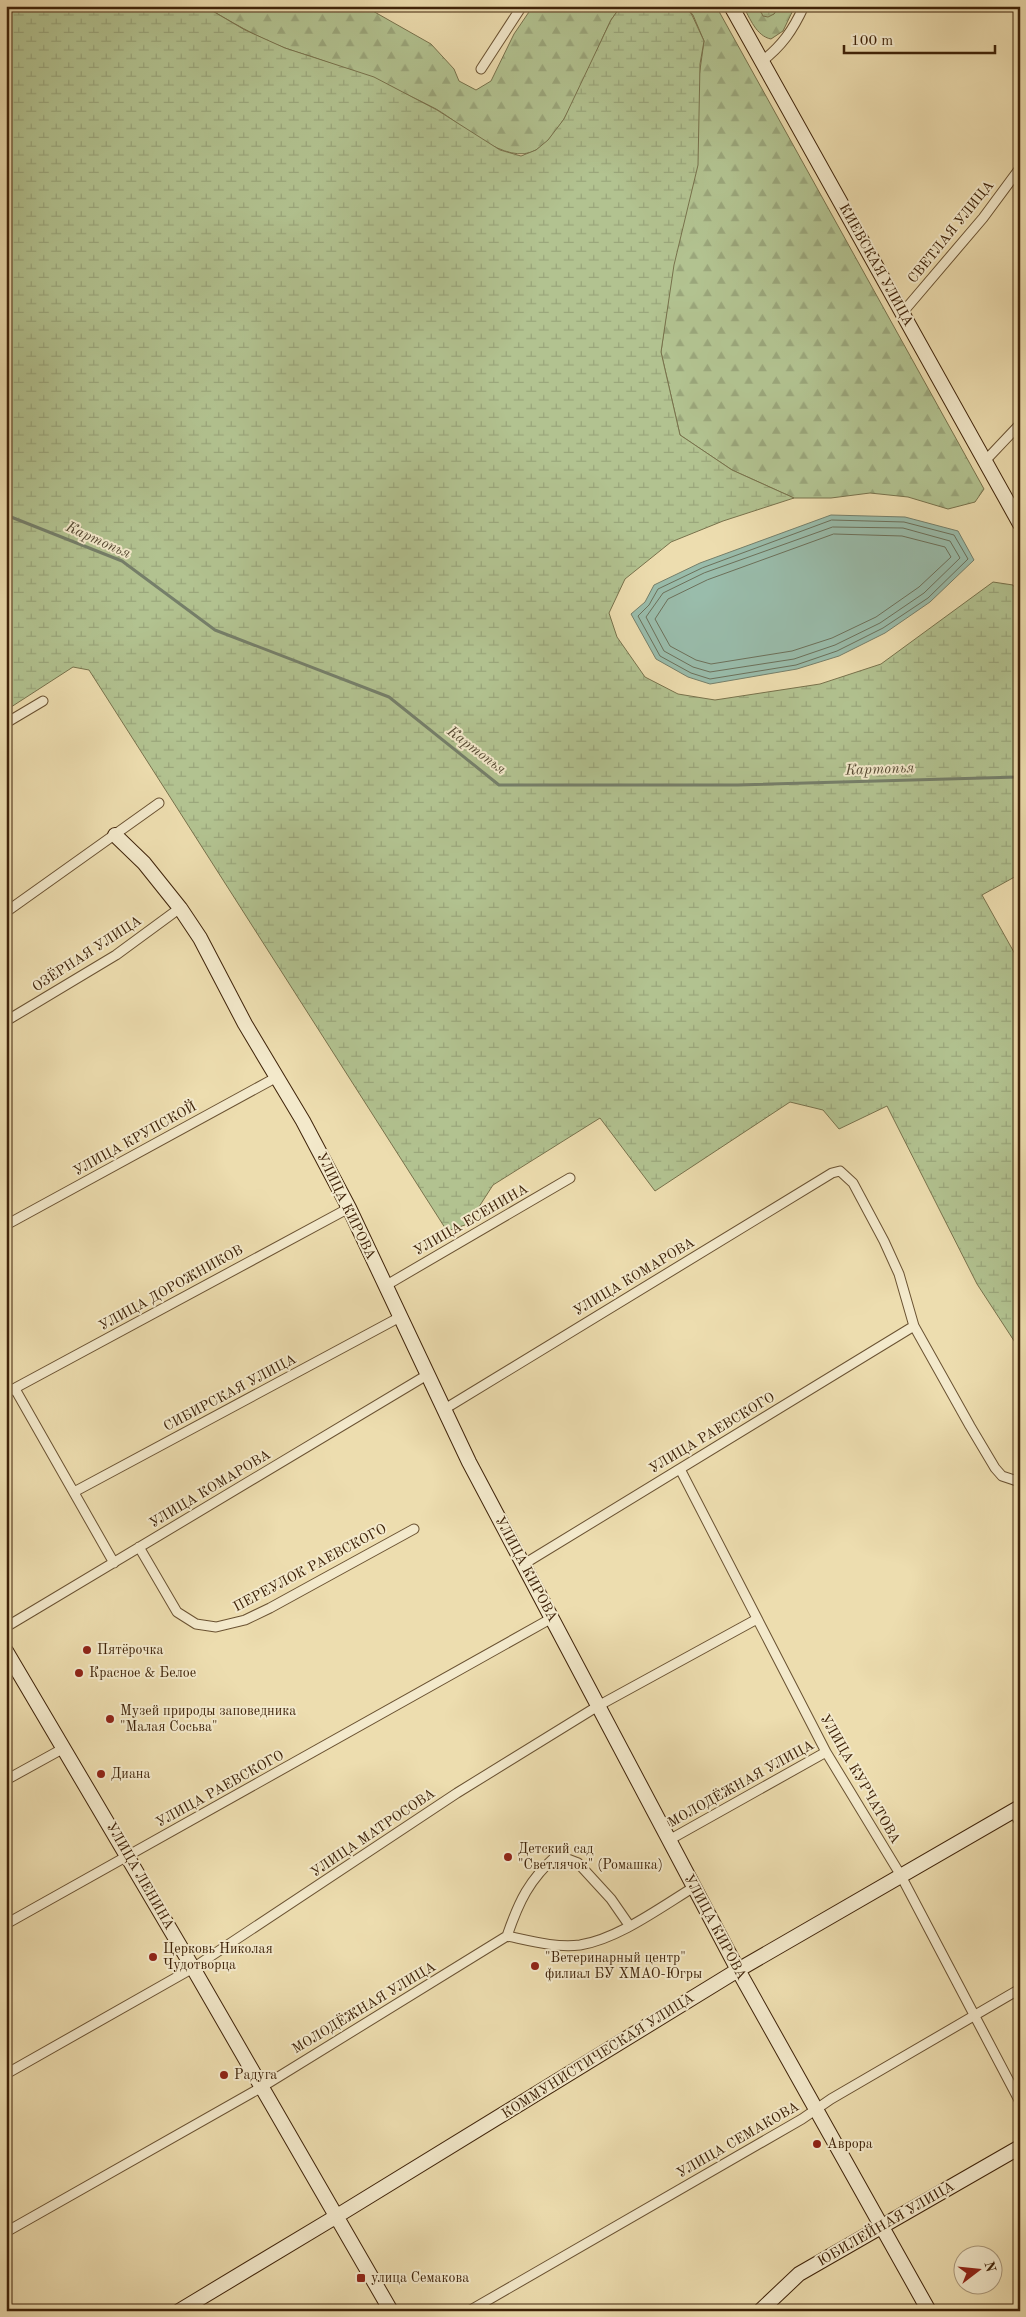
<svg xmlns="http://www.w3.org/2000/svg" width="1026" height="2317" font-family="'Old Standard TT',serif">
<defs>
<pattern id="forest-firs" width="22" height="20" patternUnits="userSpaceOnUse" patternTransform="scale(1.25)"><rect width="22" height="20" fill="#b2c290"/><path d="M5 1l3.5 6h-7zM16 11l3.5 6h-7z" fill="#9aa67b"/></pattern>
<pattern id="wetland-marsh" width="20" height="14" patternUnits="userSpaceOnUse" patternTransform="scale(1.25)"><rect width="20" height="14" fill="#b2c290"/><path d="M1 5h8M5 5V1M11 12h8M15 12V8" fill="none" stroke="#9aa67b"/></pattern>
</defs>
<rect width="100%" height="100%" fill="#edddaf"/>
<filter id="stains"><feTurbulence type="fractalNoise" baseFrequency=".004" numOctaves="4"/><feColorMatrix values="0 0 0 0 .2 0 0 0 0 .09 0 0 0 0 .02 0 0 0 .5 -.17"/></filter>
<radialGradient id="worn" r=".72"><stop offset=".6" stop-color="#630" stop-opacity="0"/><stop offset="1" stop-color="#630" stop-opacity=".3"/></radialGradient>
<path fill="url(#forest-firs)" stroke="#78724c" d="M204,6H364L431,44L454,69L459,81L476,90L491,81L514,34L533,6H621L611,20C594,53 568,132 536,150C506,167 461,123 436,109C400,90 362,75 324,61C311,56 298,53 285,48C256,37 230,21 204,6Z
M685,6H716L984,489L975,502L948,509L908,497L870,493L831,498H794L732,470L680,435L661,352L704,41L693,15Z
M743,6H758L760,12L774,14L779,6H795L783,31L771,39C756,36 750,18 743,6Z"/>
<path fill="url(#wetland-marsh)" stroke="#78724c" d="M6,6H204L245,30L285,48L374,77L437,110L500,150L521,156L536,150L548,140L564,119L611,20L621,6H685L692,15L704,41L700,64L698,165L674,265L661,352L680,435L732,470L794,498L723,521L671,542L625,579L609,613L617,637L645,677L678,694L715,700L820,684L881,664L993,582L1013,585L1020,597V874L982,895L1020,963V1350L977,1284L887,1106L839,1129L823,1110L790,1102L655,1191L600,1118L493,1185L468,1224L447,1231L89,670L73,667L8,709Z
M758,6H779L774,14L768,17L763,16Z"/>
<path fill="#99bcab" stroke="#757f6a" d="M831,515L905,517L958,531L974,560L930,602L885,633L839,656L797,669L710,684L688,677L656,659L631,614L645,602L654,585L700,563Z"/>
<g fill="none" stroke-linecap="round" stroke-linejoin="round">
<path stroke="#6c705a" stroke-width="1" d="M832,520L904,522L954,535L968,559L928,598L883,628L837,651L796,665L710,679L691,673L660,656L638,616L649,605L658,589L702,568Z
M833,527L903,528L950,541L960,558L924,593L880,623L835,645L794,659L710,672L693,667L664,651L646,617L663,593L704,573Z
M834,534L902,536L945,547L951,557L919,587L876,617L832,638L792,651L711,664L696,660L670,646L655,619L668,599L707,580Z"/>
<path stroke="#757f6a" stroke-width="3" d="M6,515L122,561L215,630L389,697L499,785H738L1020,777"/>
<g stroke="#6a5232" stroke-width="11">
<path id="street" d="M761,62C782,46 793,30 804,6
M481,69L522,6
M903,312L983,218L1020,168
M985,461L1020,424
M6,723L43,701
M6,912L159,803
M6,1021L116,955L180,908
M6,1225L277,1077
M385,1286L570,1178
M15,1389L114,1563
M6,1393L349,1208
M443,1410L832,1173L840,1171L853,1183L884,1241L899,1274L914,1326L970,1426L995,1468L1002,1476L1020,1482
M680,1469L826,1752L900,1874L1020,2102
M74,1492L400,1317
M139,1547L177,1612L196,1624L216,1627L245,1620L270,1608L414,1529
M524,1564L914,1326
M6,1627L427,1375
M6,1780L64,1748
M1013,1811L1020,1823
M669,1840L826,1752
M6,1924L552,1618
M507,1936C519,1901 529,1880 557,1855L578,1863L611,1899L629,1925
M6,2074L193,1968L457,1793L598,1706L757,1619
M6,2232L262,2087L507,1936C531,1941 556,1948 580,1945C618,1939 661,1907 694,1887
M469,2311L802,2119L831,2099L1020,1989"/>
</g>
<g stroke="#3f2309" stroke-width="16">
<path id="secondary" d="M731,6L1020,524
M115,835L144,863L180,908L200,938L245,1024L303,1121L349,1208L469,1462L738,1970L929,2311
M6,1651L193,1968L391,2311
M179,2311L337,2216L738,1970L1020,1807
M760,2311L799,2274L1020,2147"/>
</g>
<use href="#street" stroke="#f3e9cb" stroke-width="9"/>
<use href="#secondary" stroke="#f3e9cb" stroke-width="14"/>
</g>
<g fill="#8f2418" stroke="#f3e9cb" stroke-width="2">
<circle cx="87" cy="1650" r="5"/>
<circle cx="79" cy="1673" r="5"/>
<circle cx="110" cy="1719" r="5"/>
<circle cx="101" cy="1774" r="5"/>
<circle cx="508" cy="1857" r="5"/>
<circle cx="153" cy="1957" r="5"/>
<circle cx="535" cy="1966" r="5"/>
<circle cx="224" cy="2075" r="5"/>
<circle cx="817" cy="2144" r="5"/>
<rect x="356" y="2273" width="10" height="10" rx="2.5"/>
</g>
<g text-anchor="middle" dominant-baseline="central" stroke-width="4" stroke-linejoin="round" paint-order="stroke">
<g font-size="14" fill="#3f2309" stroke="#f3e9cb">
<text transform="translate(951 232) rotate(-51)">СВЕТЛАЯ УЛИЦА</text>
<text transform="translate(876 265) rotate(61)">КИЕВСКАЯ УЛИЦА</text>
<text transform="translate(87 954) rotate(-33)">ОЗЁРНАЯ УЛИЦА</text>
<text transform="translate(135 1139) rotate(-29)">УЛИЦА КРУПСКОЙ</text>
<text transform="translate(346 1206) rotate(64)">УЛИЦА КИРОВА</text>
<text transform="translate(471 1220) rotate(-30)">УЛИЦА ЕСЕНИНА</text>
<text transform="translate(634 1277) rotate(-31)">УЛИЦА КОМАРОВА</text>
<text transform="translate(171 1288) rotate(-29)">УЛИЦА ДОРОЖНИКОВ</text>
<text transform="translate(230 1393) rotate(-28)">СИБИРСКАЯ УЛИЦА</text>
<text transform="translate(712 1433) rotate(-31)">УЛИЦА РАЕВСКОГО</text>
<text transform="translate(210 1489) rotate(-31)">УЛИЦА КОМАРОВА</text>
<text transform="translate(310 1568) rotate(-28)">ПЕРЕУЛОК РАЕВСКОГО</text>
<text transform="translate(526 1569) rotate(62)">УЛИЦА КИРОВА</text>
<text transform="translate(860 1779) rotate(60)">УЛИЦА КУРЧАТОВА</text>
<text transform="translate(741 1784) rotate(-29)">МОЛОДЁЖНАЯ УЛИЦА</text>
<text transform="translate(220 1789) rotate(-29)">УЛИЦА РАЕВСКОГО</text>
<text transform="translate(373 1833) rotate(-34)">УЛИЦА МАТРОСОВА</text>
<text transform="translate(140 1876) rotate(60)">УЛИЦА ЛЕНИНА</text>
<text transform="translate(715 1927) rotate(62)">УЛИЦА КИРОВА</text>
<text transform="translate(364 2008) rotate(-31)">МОЛОДЁЖНАЯ УЛИЦА</text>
<text transform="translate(598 2056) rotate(-32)">КОММУНИСТИЧЕСКАЯ УЛИЦА</text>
<text transform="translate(738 2140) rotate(-30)">УЛИЦА СЕМАКОВА</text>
<text transform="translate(886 2224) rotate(-30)">ЮБИЛЕЙНАЯ УЛИЦА</text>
</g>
<g font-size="14" fill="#3f2309" stroke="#f3e9cb" text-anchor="start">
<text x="97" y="1650">Пятёрочка</text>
<text x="89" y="1673">Красное &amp; Белое</text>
<text x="120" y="1711">Музей природы заповедника<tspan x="120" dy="16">"Малая Сосьва"</tspan></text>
<text x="111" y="1774">Диана</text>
<text x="518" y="1849">Детский сад<tspan x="518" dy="16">"Светлячок" (Ромашка)</tspan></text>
<text x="163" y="1949">Церковь Николая<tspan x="163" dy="16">Чудотворца</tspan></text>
<text x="545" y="1958">"Ветеринарный центр"<tspan x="545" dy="16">филиал БУ ХМАО-Югры</tspan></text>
<text x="234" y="2075">Радуга</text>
<text x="827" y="2144">Аврора</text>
<text x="371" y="2278">улица Семакова</text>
</g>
<g font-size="15" font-style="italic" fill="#564932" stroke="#f3e9cb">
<text transform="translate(98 541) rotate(24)">Картопья</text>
<text transform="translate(476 751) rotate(37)">Картопья</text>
<text transform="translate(880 770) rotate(-2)">Картопья</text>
</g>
</g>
<rect width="1026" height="2317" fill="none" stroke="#edddaf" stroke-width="25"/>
<rect x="8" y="8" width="1011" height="2302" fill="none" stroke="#3f2309" stroke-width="2.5"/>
<rect x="12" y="12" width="1001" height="2292" fill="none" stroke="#3f2309"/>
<g transform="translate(978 2270) rotate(74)"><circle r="24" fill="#f3e9cb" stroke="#ab9a7d"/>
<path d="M0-4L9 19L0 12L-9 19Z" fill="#8f2418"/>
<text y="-8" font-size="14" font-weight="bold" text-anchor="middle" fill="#3f2309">N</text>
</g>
<path d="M844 45v8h151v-8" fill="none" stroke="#3f2309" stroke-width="2.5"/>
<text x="851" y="45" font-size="15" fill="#3f2309" stroke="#f3e9cb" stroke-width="4" paint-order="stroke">100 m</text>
<rect width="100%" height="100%" filter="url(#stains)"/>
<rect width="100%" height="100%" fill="url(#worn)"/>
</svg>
